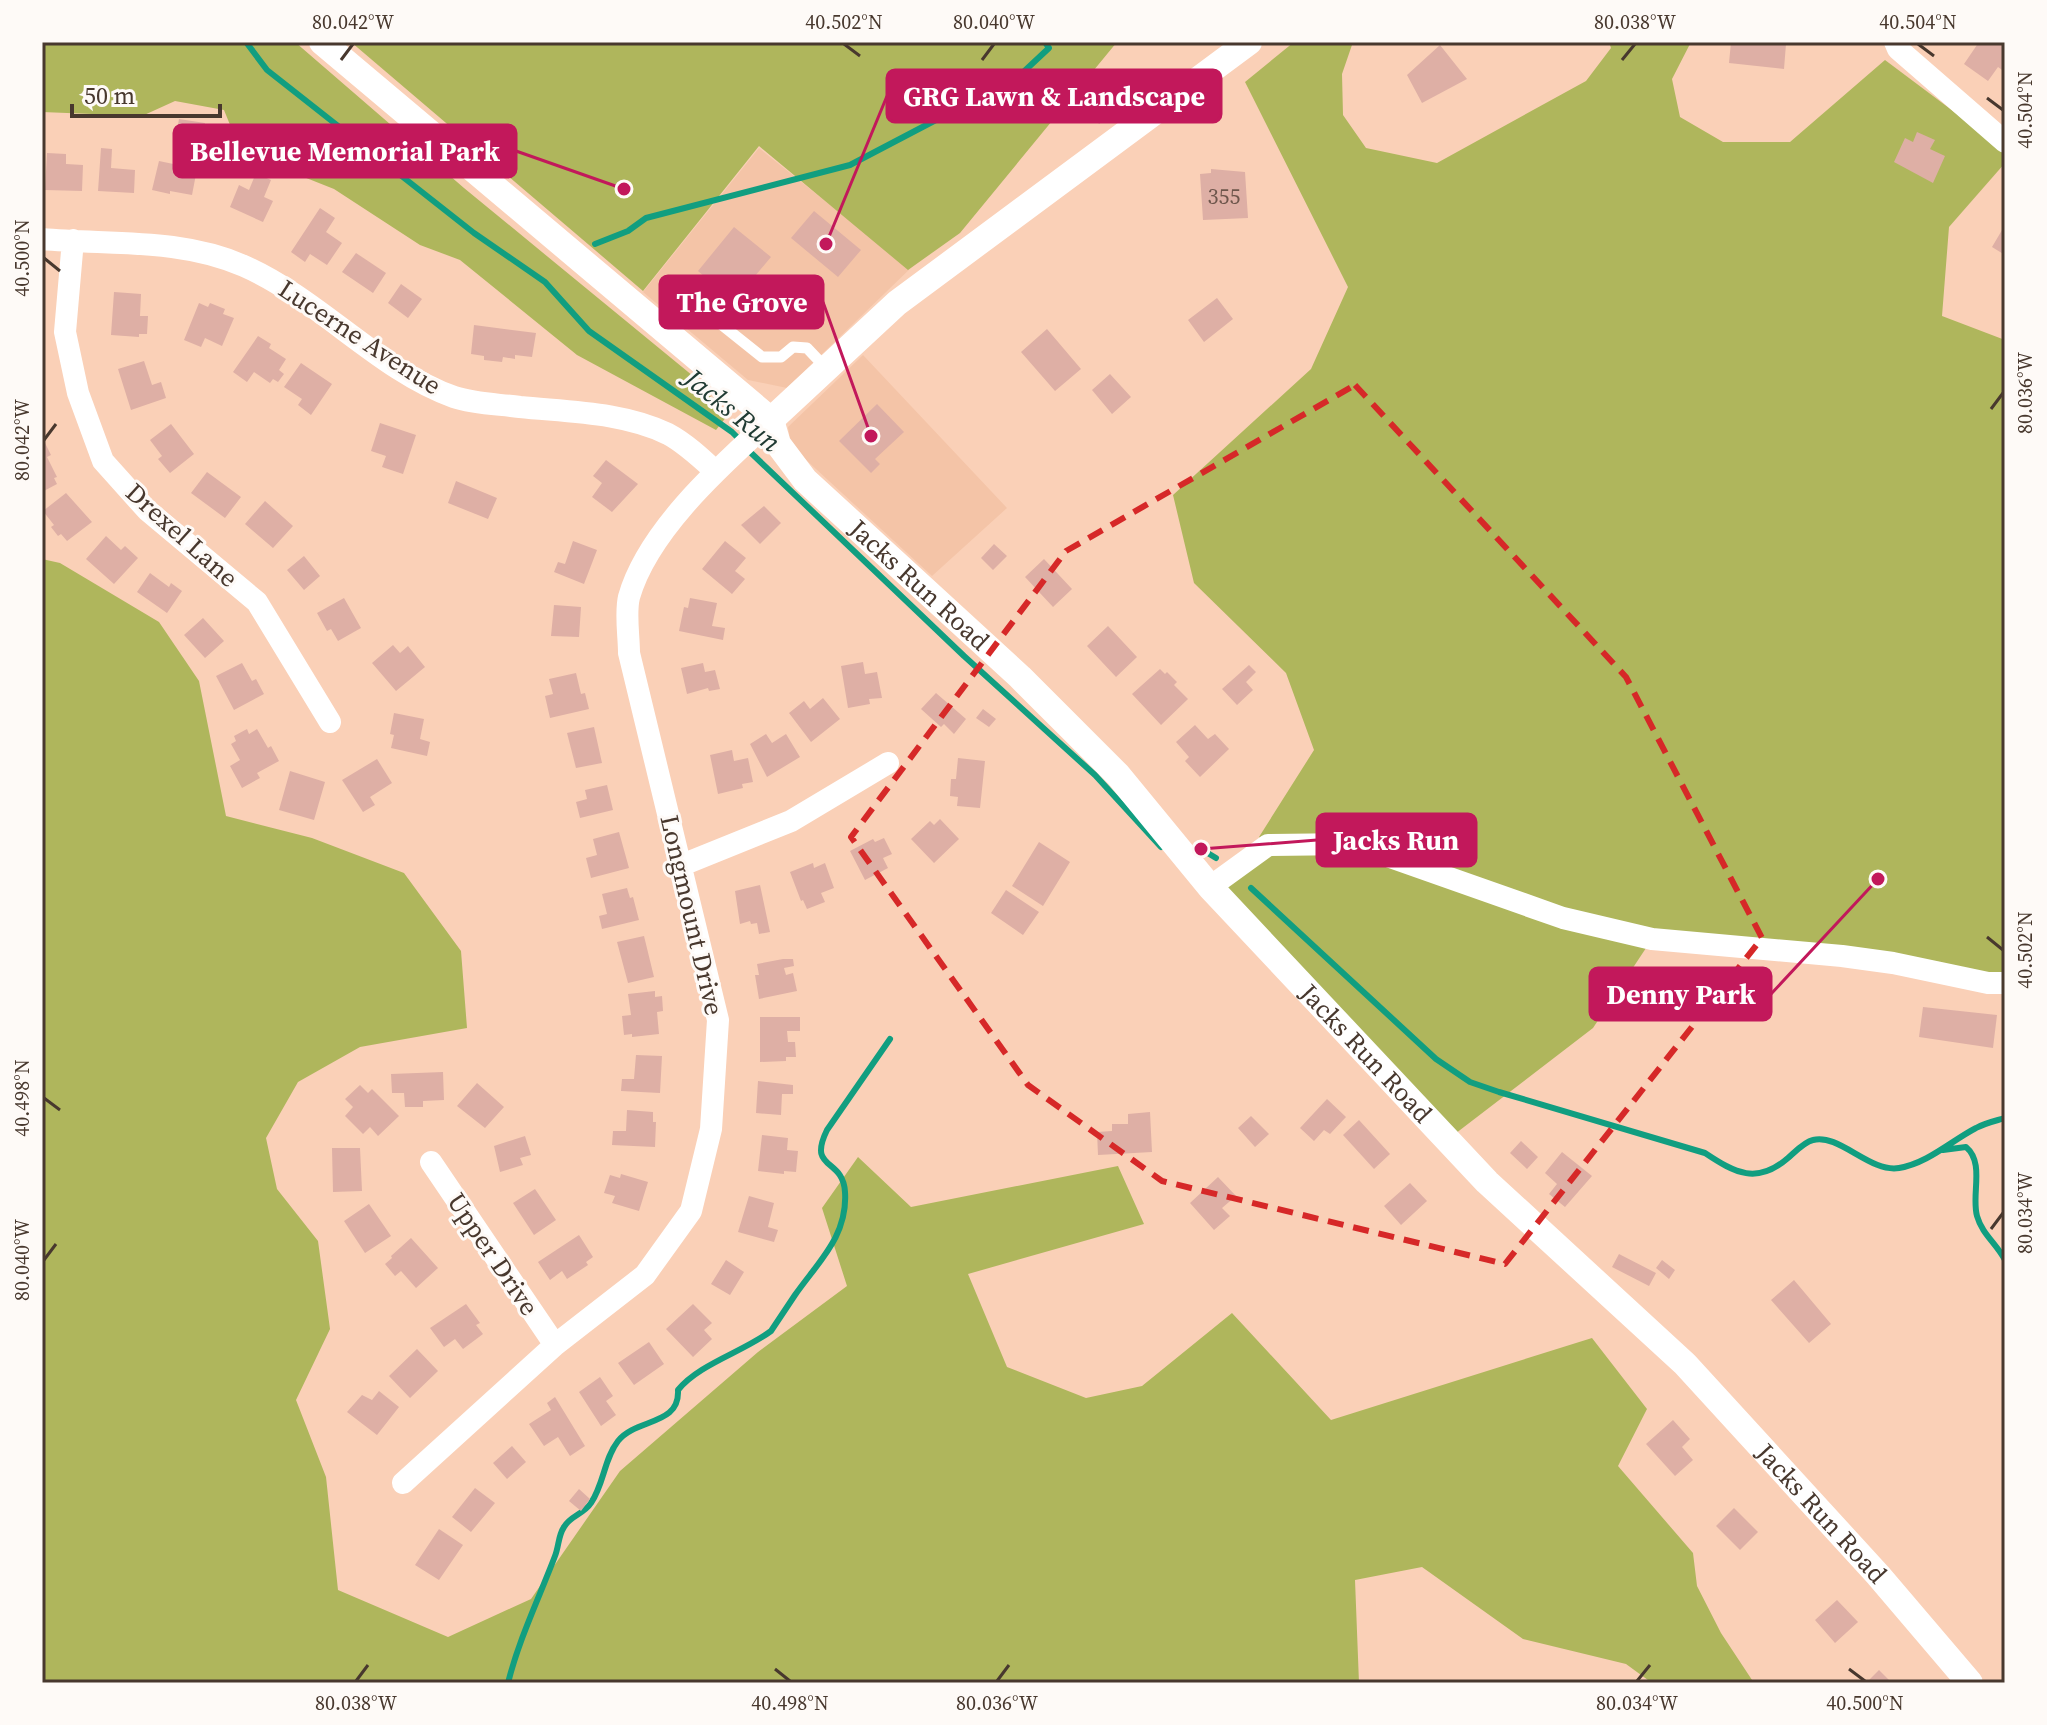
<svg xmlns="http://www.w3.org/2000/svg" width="2047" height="1725" font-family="'Source Serif 4',serif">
<rect width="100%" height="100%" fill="#fad0b7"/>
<path fill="#f4c4a7" d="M759,148L909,268L916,263L787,388L748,380L643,292Z
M863,355L1007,508L932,576L791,446L788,427Z"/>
<path fill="#afb65c" d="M42,42H295L464,188L693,376L727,416L716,430L577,355L460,260L420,245L334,189L241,152L224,110L175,101L142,116L42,112Z
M351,42H1117L960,233L908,270L759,146L643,291Z
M1294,42H1353L1342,74L1343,115L1366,148L1437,163L1586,81L1611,48L1609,42H1691L1672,79L1680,117L1723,142H1790L1885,60L2005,150V163L1949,227L1942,316L2005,340V974L1652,939L1593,1028L1447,1140L1210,887L1268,845L1259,837L1314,750L1286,673L1194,583L1173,495L1311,369L1348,287L1245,82Z
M42,559L60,563L159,622L199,681L226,816L312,838L404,873L461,951L467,1028L360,1047L298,1082L266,1138L277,1189L318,1241L330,1329L296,1400L326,1477L338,1590L448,1637L531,1599L620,1471L758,1352L847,1286L822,1208L858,1157L911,1207L1118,1166L1144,1224L968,1274L1007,1367L1086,1398L1142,1386L1232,1313L1331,1420L1592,1338L1647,1409L1618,1466L1693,1553L1697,1586L1721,1633L1754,1683H1652L1626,1664L1523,1639L1422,1567L1355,1580L1359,1683H42Z"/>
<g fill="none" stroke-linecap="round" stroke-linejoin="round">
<path stroke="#119e80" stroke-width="6" d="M246,42L267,70L474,233L545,282L589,331L732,432L741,441
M595,244L628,231L646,218L850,165L1018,77L1049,48L1045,42
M748,450L964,656L1095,775L1161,847
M1201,849L1216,858
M1251,888L1436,1059L1470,1082L1499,1092L1705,1153C1735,1173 1757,1185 1788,1158C1795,1152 1804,1142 1813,1140C1839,1133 1870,1173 1899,1168C1928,1163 1951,1141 1976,1128C1985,1123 1995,1121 2005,1118
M1943,1150L1966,1147C1985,1163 1971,1195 1977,1216C1982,1234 1997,1244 2005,1260
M508,1683C519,1639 539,1598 555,1556C559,1546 558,1536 564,1527C570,1516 584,1514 591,1503C604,1484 604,1459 618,1441C636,1418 680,1426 678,1390C699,1364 743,1352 771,1331C779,1319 787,1307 795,1295C818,1262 848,1236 845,1192C843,1157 807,1171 827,1130L890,1039"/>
</g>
<path fill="#deafa5" d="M1731,42L1786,44L1784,69L1729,63Z
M1979,42H2005V72L1998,67L1988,81L1964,64Z
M1440,45L1467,79L1422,103L1407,75Z
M1099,84L1109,96L1121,86L1131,99L1099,124L1081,99Z
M179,119L205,123L202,146L175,142Z
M1917,132L1935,140L1930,149L1945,156L1933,183L1894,162L1905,138L1913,142Z
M101,148L112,149L111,168L135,170L134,193L98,191Z
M47,153L66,154V164L83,165L82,191L45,190Z
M159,161L197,169L192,195L170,191V194L152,190Z
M1211,169L1245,172L1248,218L1203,220L1200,174L1211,173Z
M256,173L271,180L264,197L273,201L263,222L230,207L239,185L249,190Z
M320,208L335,218L326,232L342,243L327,265L310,254L305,262L291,252Z
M814,211L861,250L838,277L791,238Z
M2005,225V255L1992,247Z
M734,227L771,257L750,282L765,294L749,314L698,271Z
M356,253L386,273L373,293L342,272Z
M401,284L422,299L408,318L388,303Z
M114,292L141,294L140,316H148L147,334H139V337L111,335Z
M1217,298L1233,319L1204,342L1188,320Z
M199,303L208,307L210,303L225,309L223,314L234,318L222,346L205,338L201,347L184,340Z
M474,325L536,333L532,357L515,355V359L503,357L502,362L484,360V356L471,354Z
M1047,329L1081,369L1055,391L1021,352Z
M258,336L271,344L269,348L286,359L279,370L284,374L278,382L273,379L270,383L254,372L247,382L233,372Z
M144,361L152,385L161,382L166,398L131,410L118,369Z
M301,363L332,384L311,415L298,405L302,399L284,387Z
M1110,374L1131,397L1112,414L1092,390Z
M877,404L904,432L875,459L880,464L871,473L839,441Z
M380,423L416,435L403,474L382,467L386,456L371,451Z
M171,424L194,454L170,473L158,459L162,456L150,440Z
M42,437L51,455L47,457L57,477L54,478L57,484L42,492Z
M606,460L638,484L612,512L592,497L602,483L593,476Z
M207,472L241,497L225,518L191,493Z
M456,481L497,498L488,519L448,503Z
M66,493L92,522L67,541L61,534L58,536L51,527L54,525L43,511Z
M265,501L293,526L273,548L245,524Z
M764,506L781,523L760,544L741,525Z
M106,536L121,550L125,546L138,558L114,584L86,559Z
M573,541L597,550L584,584L554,572L558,562L565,564Z
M725,541L746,558L735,571L745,579L732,594L702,569Z
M994,544L1007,556L993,570L981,558Z
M304,556L320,576L304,590L287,570Z
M1044,559L1072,589L1053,607L1025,577Z
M150,573L169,587L171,583L182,591L167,613L137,592Z
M344,598L361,628L338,641L331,629L327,631L317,613Z
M690,598L717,603L712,626L725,628L723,640L679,631L684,607L688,608Z
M554,605L581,607L579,637L551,636Z
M203,618L224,641L205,658L184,635Z
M1108,626L1137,657L1116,677L1087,646Z
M393,645L400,653L408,646L425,667L396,691L372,663Z
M863,662L865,674L877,672L882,698L869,699L870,704L848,708L841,666Z
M242,663L252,681L256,679L264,694L234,710L216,676Z
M703,663L705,672L715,670L720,689L709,691L708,688L687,694L681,668Z
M1249,665L1256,672L1246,682L1253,690L1237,705L1222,689Z
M1160,669L1165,674L1167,672L1177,682L1174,685L1188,699L1161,725L1132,694Z
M576,673L581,694L585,693L589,709L550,718L545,696L553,694L549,679Z
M936,693L966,719L954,734L944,724L941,727L921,709Z
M823,698L840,719L811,742L789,713L804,701L810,709Z
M983,709L996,719L989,727L976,718Z
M394,713L424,719L420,739L430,742L427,756L391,748L394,735L390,734Z
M1195,725L1208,739L1215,734L1229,749L1200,777L1185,761L1189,757L1176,742Z
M594,727L602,763L576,768L567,733Z
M247,729L249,734L257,729L268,748L271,746L279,761L257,773L260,778L242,788L230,766L240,760L231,744L236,741L234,736Z
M766,734L772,743L786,734L800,757L767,777L750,744Z
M732,750L734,761L748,758L753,782L742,784L743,788L718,794L710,755Z
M958,758L985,761L980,808L957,806L958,797L950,796L951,779H956Z
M377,759L392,783L370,797L375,805L363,812L342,780Z
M290,771L325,782L314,820L279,810Z
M607,785L613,810L580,818L576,802L587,799L585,790Z
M940,819L959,839L934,863L911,839L930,821L934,825Z
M619,832L629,868L591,878L586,858L597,855L593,839Z
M884,838L892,854L883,858L888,868L865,880L850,851L873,839L875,842Z
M1039,842L1070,862L1043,906L1012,886Z
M813,863L814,868L825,863L834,888L821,893L825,902L807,909L803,900L801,901L790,872Z
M760,885L770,932L759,934L757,923L751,924L750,921L740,924L735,891Z
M627,888L630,898L633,897L639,920L602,929L599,916L607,914L602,894Z
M1006,890L1039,912L1023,935L991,913Z
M644,936L654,977L628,983L617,942Z
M783,959H793L794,966L784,968L786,975L793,973L797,991L759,999L755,975H759L757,964Z
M655,991V997L662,996L663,1011L657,1012L659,1034L632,1037V1034L624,1035L622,1016L631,1015L628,994Z
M1923,1007L1997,1015L1993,1048L1919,1037Z
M760,1017H800V1031H787L788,1042H795L796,1057H786V1061L760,1062Z
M636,1055L662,1056L660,1093L621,1091L622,1079H634Z
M443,1072L444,1100L423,1101V1107H405L404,1093H392L391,1074Z
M758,1081L793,1085V1094H782L781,1115L756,1113Z
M477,1083L504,1107L485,1128L457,1106Z
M360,1085L368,1093L372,1089L399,1116L378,1136L370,1127L363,1134L345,1116L353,1107L345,1099Z
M1327,1099L1346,1117L1330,1134L1324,1130L1314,1141L1300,1128Z
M627,1110L653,1112V1122H656L655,1147L612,1145L613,1131H626Z
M1150,1112L1152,1152L1098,1155L1097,1132L1112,1131V1124H1128V1114Z
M1251,1116L1269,1134L1255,1147L1238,1128Z
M1359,1120L1390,1154L1374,1169L1343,1135Z
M762,1135L788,1138L787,1150L798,1151L796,1172L784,1171V1174L758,1171Z
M525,1136L531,1155L520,1158L523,1165L500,1172L494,1146Z
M1521,1141L1538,1157L1527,1169L1510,1153Z
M332,1148H360L362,1191L333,1192Z
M1562,1152L1592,1176L1565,1207L1549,1194L1557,1184L1545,1173Z
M621,1174L648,1182L639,1211L612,1203L615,1196L604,1193L610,1175L620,1178Z
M1218,1177L1236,1196L1222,1208L1230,1216L1214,1230L1190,1203Z
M1410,1183L1427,1201L1401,1225L1384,1206Z
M535,1189L556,1220L534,1235L513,1203Z
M749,1196L774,1203L768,1227L778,1230L774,1242L738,1232Z
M369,1204L391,1236L365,1253L344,1221Z
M579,1235L593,1257L586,1262L588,1265L567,1279L562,1271L550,1280L538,1262Z
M411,1238L438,1268L416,1288L401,1271L395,1276L385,1264L392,1258L391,1256Z
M1619,1254L1656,1273L1649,1286L1612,1267Z
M726,1260L744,1272L730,1295L711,1284Z
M1662,1260L1675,1270L1669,1279L1656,1268Z
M1794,1280L1831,1324L1809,1343L1771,1300Z
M466,1304L480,1323L476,1325L483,1334L463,1349L455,1339L444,1347L430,1328Z
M693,1304L712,1323L704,1330L712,1339L693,1357L666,1329Z
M649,1342L664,1364L634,1385L618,1363Z
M417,1349L438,1371L410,1398L389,1376Z
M600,1377L613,1396L606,1401L616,1415L601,1426L579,1392Z
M379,1391L399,1407L377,1435L347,1412L362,1395L372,1400Z
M555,1397L585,1446L570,1456L558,1437L544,1446L529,1424L551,1410L547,1403Z
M1673,1420L1690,1439L1682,1447L1693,1460L1675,1476L1646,1444Z
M512,1446L526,1462L507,1479L493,1463Z
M475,1488L495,1503L471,1532L452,1517Z
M579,1489L590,1499L581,1511L569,1501Z
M1734,1508L1758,1532L1740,1550L1716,1526Z
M439,1529L463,1545L439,1580L415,1565Z
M1837,1600L1858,1622L1835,1643L1815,1620Z
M1879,1670L1892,1683H1866Z"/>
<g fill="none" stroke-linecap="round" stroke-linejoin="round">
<path stroke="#fff" stroke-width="11" d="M662,327L687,297L762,357H781L793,347L807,348L826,368"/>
<path stroke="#fff" stroke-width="22" d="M1895,42L1898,49L2005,142
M42,239C110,245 181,238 244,266C319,299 380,371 454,397C475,404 498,404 520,407C568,412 623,412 668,434C685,443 701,458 715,471
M73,240L65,332L78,393L103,461L147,510L257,602L330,722
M682,865L791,821L888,763
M1210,887L1268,845L1353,844L1563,918L1652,939L1842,956L1893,963L1988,983H2005
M431,1162L555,1345
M403,1483L555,1345L645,1275L691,1211L711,1129L718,1020L629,653C629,636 625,613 629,597C648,530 722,465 771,420"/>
<g stroke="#fff" stroke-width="26">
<path id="s1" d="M322,42L771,420L778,444L805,480L1020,677L1118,775L1210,887L1487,1182L1685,1364L1878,1575L1970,1683"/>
<path d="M771,420L897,303L1249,42"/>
</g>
</g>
<path fill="none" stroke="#d62828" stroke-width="6" stroke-dasharray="16 10" stroke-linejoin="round" d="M1355,385L1626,677L1762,938L1505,1264L1162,1181L1028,1085L851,837L1066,551Z"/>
<path fill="none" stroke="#48382e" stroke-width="3" d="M844,44L860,56M1918,44L1934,56M341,60L353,44M982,60L994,44M1622,60L1635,44M1987,98L2003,110M44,258L60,271M1991,409L2003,393M44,440L56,424M1987,937L2003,950M44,1098L60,1110M1991,1229L2003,1213M44,1260L56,1244M775,1669L790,1681M1849,1669L1865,1681M356,1681L368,1665M997,1681L1009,1665M1637,1681L1650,1665"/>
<g text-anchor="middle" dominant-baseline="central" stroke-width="6" stroke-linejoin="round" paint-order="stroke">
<g font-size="22" fill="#6e564c">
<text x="1224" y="196">355</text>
</g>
<g font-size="26" fill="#48382e" stroke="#fefaf7">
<text transform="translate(360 337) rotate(33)">Lucerne Avenue</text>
<text transform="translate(182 535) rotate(42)">Drexel Lane</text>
<text stroke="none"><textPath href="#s1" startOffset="812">Jacks Run Road</textPath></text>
<text transform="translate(692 915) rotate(77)">Longmount Drive</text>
<text stroke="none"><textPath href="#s1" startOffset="1460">Jacks Run Road</textPath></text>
<text transform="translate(493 1254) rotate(56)">Upper Drive</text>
<text stroke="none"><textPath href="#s1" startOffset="2108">Jacks Run Road</textPath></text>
</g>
<g font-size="28" font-style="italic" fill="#213b33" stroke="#fefaf7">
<text transform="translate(733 410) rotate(39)">Jacks Run</text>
</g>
</g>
<path fill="none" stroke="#c2185b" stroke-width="3" d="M826 244L887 96M624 189L516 151M871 436L823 302M1201 849L1317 840M1878 879L1771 994"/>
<g fill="#c2185b" stroke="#fefaf7" stroke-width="3">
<circle cx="826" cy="244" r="8"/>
<circle cx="624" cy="189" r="8"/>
<circle cx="871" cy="436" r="8"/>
<circle cx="1201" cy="849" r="8"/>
<circle cx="1878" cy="879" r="8"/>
</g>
<g fill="#c2185b" stroke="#c2185b" stroke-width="3">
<rect x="887" y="70" width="334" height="52" rx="8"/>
<rect x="174" y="125" width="342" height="52" rx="8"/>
<rect x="660" y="276" width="163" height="52" rx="8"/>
<rect x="1317" y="814" width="159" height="52" rx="8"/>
<rect x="1590" y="968" width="181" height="52" rx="8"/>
</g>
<g font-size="28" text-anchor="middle" font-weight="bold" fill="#fff">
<text x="1054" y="106">GRG Lawn &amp; Landscape</text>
<text x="345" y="161">Bellevue Memorial Park</text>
<text x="742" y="312">The Grove</text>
<text x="1396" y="850">Jacks Run</text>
<text x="1681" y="1004">Denny Park</text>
</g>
<rect width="2047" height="1725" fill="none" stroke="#fefaf7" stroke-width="88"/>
<path d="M72 104v12h148v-12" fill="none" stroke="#48382e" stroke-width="4"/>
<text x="84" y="104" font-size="24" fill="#48382e" stroke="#fefaf7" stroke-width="6" paint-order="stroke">50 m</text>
<rect x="44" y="44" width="1959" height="1637" fill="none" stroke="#48382e" stroke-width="3"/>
<g font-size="20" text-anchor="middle" fill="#48382e">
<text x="353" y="29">80.042°W</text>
<text x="844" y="29">40.502°N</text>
<text x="994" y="29">80.040°W</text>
<text x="1635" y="29">80.038°W</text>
<text x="1918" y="29">40.504°N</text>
<text transform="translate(2025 110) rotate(-90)" y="7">40.504°N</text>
<text transform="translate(22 258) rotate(-90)" y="7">40.500°N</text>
<text transform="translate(2025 393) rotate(-90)" y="7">80.036°W</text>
<text transform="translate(22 440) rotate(-90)" y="7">80.042°W</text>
<text transform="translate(2025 950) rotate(-90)" y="7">40.502°N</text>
<text transform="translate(22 1098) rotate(-90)" y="7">40.498°N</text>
<text transform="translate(2025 1213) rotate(-90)" y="7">80.034°W</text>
<text transform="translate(22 1260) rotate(-90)" y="7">80.040°W</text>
<text x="356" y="1710">80.038°W</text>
<text x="790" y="1710">40.498°N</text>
<text x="997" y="1710">80.036°W</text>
<text x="1637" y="1710">80.034°W</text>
<text x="1865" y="1710">40.500°N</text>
</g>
</svg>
